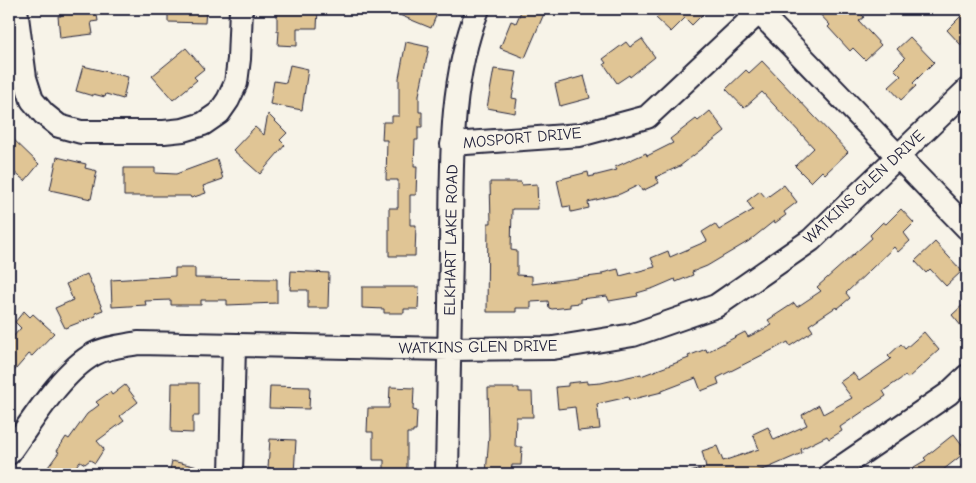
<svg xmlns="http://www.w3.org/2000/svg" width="976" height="483" font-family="'Comic Neue',sans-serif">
<rect width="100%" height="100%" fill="#f7f3e8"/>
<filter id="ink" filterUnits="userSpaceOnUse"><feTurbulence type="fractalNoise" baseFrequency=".02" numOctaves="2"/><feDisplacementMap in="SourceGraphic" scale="10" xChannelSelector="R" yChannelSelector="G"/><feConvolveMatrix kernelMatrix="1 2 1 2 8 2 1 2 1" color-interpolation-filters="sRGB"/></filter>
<g filter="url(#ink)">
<path fill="#e0c595" stroke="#22223b" d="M60,9H96L98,21L91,22L93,34L60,38L58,16H61Z
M168,9H206L205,23L168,22Z
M277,9H318L317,28H297V46L278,45L279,31H277Z
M385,9H439L431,28Z
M522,9H546L525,58L500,48L511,21L516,23Z
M665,9H708L692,25L685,18L671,32L656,18Z
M815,9H856L864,17L859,21L881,45L865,60L853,48L850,51L828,27L830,25Z
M967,10V39L961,45L947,30Z
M910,37L934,62L913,83L916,86L901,100L889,87L901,76L894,69L905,58L897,49Z
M642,39L655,57L630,77L629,75L617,83L604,64L606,63L603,59L626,42L630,47Z
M406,42L429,47L419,95V112H422V127H418V140H415L414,166H417L416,195H410V225H416L415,256H389V208H398V180H386L387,140H382L383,122H392V116H399V78Z
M186,48L204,69L194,77L197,80L173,100L152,76Z
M762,61L848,152L825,174L822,171L811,182L795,166L814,148L762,92L744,108L726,89L746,70L749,73Z
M290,65L308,69L302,110L270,104L274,81L286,83Z
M83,66L128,77L123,99L106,94L105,97L93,94V96L76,91Z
M494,69L517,72L512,98L517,99L515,113L487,108Z
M584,76L590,98L560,106L555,84Z
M710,111L725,131L680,166L656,177L659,183L642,191L639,185L620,194L588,202L589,208L571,212L570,206L563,207L557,180L588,172L589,177L617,170L615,167L646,153L647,156L673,143L670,139L696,119L698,121Z
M268,114L287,133L280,140L285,145L260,174L233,150L255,127L264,135Z
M9,135L39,164L25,181L9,168Z
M57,157L86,164L85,168L97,171L91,199L50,190Z
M217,159L223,179L203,186L206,193L191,198L190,196H124V168H155V173L176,174Z
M490,182H521L522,185L537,184L538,209H512L511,250L517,251V275L532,276V284L602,275V273L618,269L620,276L655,267L651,258L668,251L670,257L707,241L702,232L715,224L719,230L753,210L747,201L760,191L766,198L784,185L797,202L784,212L786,215L775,223L774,221L749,241L707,266L692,272L693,275L676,282L675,279L654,288L637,293L638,296L609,301L607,296L580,299V303L570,304V307L552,309L549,308L548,301L531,302V308H516V312H487L488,223H491Z
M901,209L914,223L904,233L910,241L898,252L894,247L846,293L850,298L837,309L836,307L809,325L813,331L790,346L788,342L717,378L719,384L701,391L696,378L662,391V392L629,400L628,397L597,404L600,429L578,431L575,407L558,409L556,387L568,386V383L587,381V384L601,383L641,374V376L689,358L688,356L706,349L707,352L745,332L748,337L772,325L768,320L794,303L797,307L821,291L817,287L872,238L870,235L883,222L886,224Z
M935,242L962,271L946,286L930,269L926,273L915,261Z
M175,268H195V278L277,279V303L227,305V300H201V305H171V300L145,301L146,305L112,307L111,280L175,276Z
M291,271L329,273L328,308H308V290H290Z
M87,274L103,310L95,313L96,316L65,328L55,308L73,300L66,284Z
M362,287H419L418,309H404V313H384V309L362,308Z
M967,301V333L952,315Z
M24,311L30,317L33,314L54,333L32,356L29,354L9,377V341L21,328L15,322Z
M924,332L939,350L908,378L905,376L883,391L886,396L840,427L842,431L829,439L827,436L801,449L802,453L768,468L748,474H691V472L706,467L702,451L717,446L723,461L759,449L753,434L768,427L774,440L807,425L802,415L819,405L823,414L852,398L840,382L853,373L859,381L891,359L888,356L901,344L905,349Z
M172,383H199V416H193V433L171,432Z
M125,385L138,402L120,416L124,421L97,441L104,449L95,463L90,460L85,464L80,461L70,474H43L59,452L57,451L66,437L69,439L87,414L99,405L96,402L110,392L112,395Z
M270,386L310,387L309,409L269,408Z
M390,387L414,388L413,410L417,411L416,431H413V433H407V474H384V460H373V432H367L368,408H389Z
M488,388H519V392H532L533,417H516L515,447H522L521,465H512L511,474H486L489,435Z
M954,434L967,451L938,474H902L926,460L924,458Z
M270,439L296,440L294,474H271V468H268Z
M172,461L207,469V474H169Z"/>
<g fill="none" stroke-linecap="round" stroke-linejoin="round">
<g stroke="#22223b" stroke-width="26">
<path id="minor" d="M16,9L25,78L32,100L44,114L59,126L81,132H164L183,130L203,124L219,113L228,100L236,83L239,59L241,9
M756,9L967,228
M452,144L580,135L647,117L759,12
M9,453C31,423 61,372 94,354C107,347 123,346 138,343L449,349L553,348L633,335L716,306L811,240L967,90
M231,474L234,345
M447,474C448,399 450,324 451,249C452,169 448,85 478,9
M831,474L948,394L967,376"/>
</g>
<use href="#minor" stroke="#f7f3e8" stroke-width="22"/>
</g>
</g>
<g text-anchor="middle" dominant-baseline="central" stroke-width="4.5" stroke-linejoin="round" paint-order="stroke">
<g font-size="16" fill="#22223b" stroke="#f7f3e8">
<text transform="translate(522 138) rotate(-5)">MOSPORT DRIVE</text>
<text transform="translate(864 187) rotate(-43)">WATKINS GLEN DRIVE</text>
<text transform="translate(451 240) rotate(-89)">ELKHART LAKE ROAD</text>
<text transform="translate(478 347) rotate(-1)">WATKINS GLEN DRIVE</text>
</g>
</g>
<rect width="976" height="483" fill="none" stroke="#f7f3e8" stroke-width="30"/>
<rect x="15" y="15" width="946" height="453" fill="none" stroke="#22223b" stroke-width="2" filter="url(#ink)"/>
</svg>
